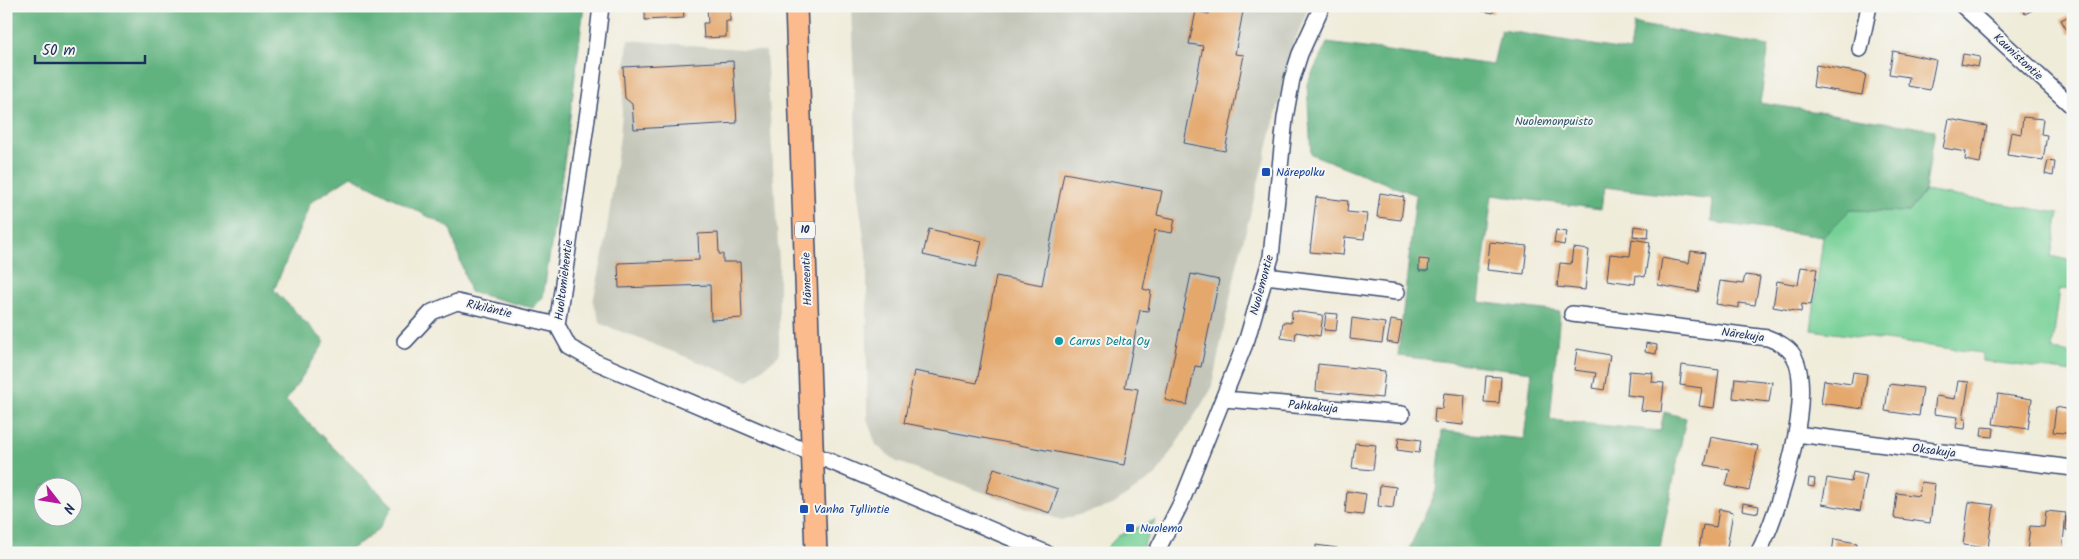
<svg xmlns="http://www.w3.org/2000/svg" width="2079" height="559" font-family="Kalam,sans-serif">
<rect width="100%" height="100%" fill="#f6f6f2"/>
<filter id="ink" filterUnits="userSpaceOnUse"><feTurbulence type="fractalNoise" baseFrequency=".02" numOctaves="2"/><feDisplacementMap in="SourceGraphic" scale="10" xChannelSelector="R" yChannelSelector="G"/><feConvolveMatrix kernelMatrix="1 2 1 2 8 2 1 2 1" color-interpolation-filters="sRGB"/></filter>
<filter id="wash" filterUnits="userSpaceOnUse"><feTurbulence type="fractalNoise" baseFrequency=".0096" numOctaves="4" result="noise"/><feDisplacementMap in="SourceGraphic" scale="20" xChannelSelector="R" yChannelSelector="G"/><feGaussianBlur stdDeviation="1.12" result="paint"/><feColorMatrix in="noise" values="0 0 0 0 0 0 0 0 0 0 0 0 0 0 0 0 0 1.4 0 .05"/><feComposite in="paint" operator="in"/></filter>
<g filter="url(#wash)">
<rect width="100%" height="100%" fill="#f0ecda"/>
<path fill="#c4c6b9" d="M851,6H1309L1295,41L1238,261L1211,390L1156,475L1113,505L1061,520L897,462L876,445L867,419V260L858,194Z
M628,40L766,51L779,262V355L748,381L601,324L593,302L604,250L620,136Z"/>
<path fill="#76d096" stroke="#48807a" d="M1925,191L2059,213L2051,256L2073,261V290L2060,289L2052,350L2073,353V372L1982,361V353L1811,330L1823,237L1850,210L1909,212Z
M1155,520L1140,553L1104,551L1118,536Z"/>
<path fill="#60b27f" stroke="#3e706e" fill-rule="evenodd" d="M6,6H584L565,156L543,297L533,308L470,292L450,228L351,176L311,202L274,290L325,342L286,401L393,506L379,529L346,553H6ZM42,486H72V516H42Z
M1634,24L1769,46L1760,103L1935,130L1925,191L1909,212L1850,210L1823,237L1711,222L1713,200L1604,187L1601,209L1492,195L1479,302L1560,312L1550,420L1660,431L1664,412L1686,418L1659,552L1663,553H1438L1409,549L1436,491L1442,431L1524,439L1532,372L1398,356L1416,195L1311,154L1307,84L1327,43L1493,65L1501,30L1630,51Z"/>
<g id="blocks">
<path fill="#e4a76c" d="M645,6H683L684,18L645,20Z
M707,6H730V21H726V37L704,38L703,23H708Z
M1211,6H1244L1235,54L1244,55L1225,151L1184,143L1203,46L1189,44L1196,11L1209,14Z
M1389,6H1410L1409,11Z
M1460,6H1494L1493,13Z
M2021,6H2040L2025,14Z
M2073,14V32L2069,34L2061,20Z
M1893,51L1936,60L1930,90L1908,86L1909,77L1889,74Z
M1963,54L1980,57L1978,67L1961,64Z
M733,61L737,123L634,129L632,104L625,98L623,67Z
M1816,65L1866,74L1862,95L1813,87Z
M2023,117L2043,119L2041,134L2047,135L2043,160L2007,155L2011,132L2021,134Z
M1949,119L1987,126L1980,163L1965,160L1966,152L1943,148Z
M2048,161L2055,162L2053,176L2045,174Z
M1064,173L1162,191L1157,215L1175,219L1172,233L1155,230L1143,289L1151,291L1148,311L1140,310L1125,387L1138,389L1124,465L904,423L914,371L977,383L996,276L1042,285Z
M1380,193L1404,197L1401,220L1377,217Z
M1316,197L1348,201L1347,212L1367,214L1364,239L1345,237L1343,255L1310,252Z
M1634,226L1649,228L1648,238L1633,236Z
M929,229L982,241L976,267L923,255Z
M1556,230L1567,232L1564,245L1554,243Z
M718,233L719,254H723V262H740L742,318L711,320L710,285L619,288L618,263L699,260L698,234Z
M1632,239L1650,242L1645,277L1636,275L1635,284L1607,280L1610,254L1630,256Z
M1490,242L1527,246L1524,274L1487,270Z
M1573,248L1589,250L1585,290L1557,287L1560,263L1571,264Z
M1691,251L1705,253L1698,292L1658,285L1662,258L1689,263Z
M1419,259L1429,260L1428,271H1419Z
M1801,267L1817,269L1811,305L1802,304L1801,312L1773,307L1777,281L1798,285Z
M1191,274L1219,280L1201,367L1195,366L1187,405L1165,400Z
M1745,275L1760,277L1755,305L1739,303V308L1716,304L1720,281L1743,284Z
M1292,311L1323,315L1320,336L1296,332L1295,340L1281,338L1283,322L1291,323Z
M1326,313L1338,314L1336,331L1324,330Z
M1352,318L1385,323L1382,343L1350,339Z
M1391,320L1402,322L1398,344L1387,342Z
M1646,343L1657,345L1656,354L1645,352Z
M1577,349L1610,355L1604,390L1593,388L1596,373L1574,370Z
M1318,364L1385,371L1382,398L1316,391Z
M1682,365L1719,370L1714,408L1699,406L1702,388L1680,385Z
M1629,371L1653,373L1652,382L1664,383L1661,412L1641,410L1643,397L1627,395Z
M1853,372L1867,374L1863,409L1821,403L1824,380L1851,384Z
M1486,376L1501,377L1499,403L1484,402Z
M1735,378L1772,382L1769,402L1733,398Z
M1958,381L1969,382L1963,419H1966L1965,429L1956,428L1958,417L1934,414L1936,396L1955,399Z
M1889,384L1923,388L1919,416L1885,411Z
M1444,393L1465,395L1463,425L1434,422L1435,408L1442,409Z
M1998,394L2032,399L2028,429L1993,424Z
M2072,405L2073,434L2053,432L2056,407L2071,410Z
M1982,427L1994,428L1993,437L1981,436Z
M1399,437L1421,440L1419,453L1397,450Z
M1711,437L1758,446L1749,491L1726,486L1730,470L1705,465Z
M1355,443L1376,445L1373,470L1352,468Z
M994,468L1058,489L1050,513L986,492Z
M1853,472L1867,475L1860,511L1822,504L1827,478L1851,482Z
M1809,478L1815,479L1814,487L1808,486Z
M1921,482L1935,484L1930,523L1894,518L1897,493L1919,496Z
M1380,485L1396,487L1393,508L1378,506Z
M1347,491L1366,494L1363,515L1345,513Z
M1969,502L1994,505L1988,548L1963,545Z
M1743,503L1759,506L1758,513L1742,510Z
M1719,509L1733,512L1726,553L1699,549L1703,525L1716,527Z
M2046,511L2066,513L2062,553L2027,552L2030,526L2044,527Z
M2067,516H2073V531L2066,530Z
M1834,539L1857,543L1855,553H1832Z
M1316,545L1337,548L1336,553H1316Z"/>
</g>
</g>
<g filter="url(#ink)">
<use href="#blocks" fill-opacity="0" stroke="#3b4b71" stroke-width="1"/>
<g fill="none" stroke-linecap="round" stroke-linejoin="round">
<g stroke="#3b4b71" stroke-width="18">
<path id="minor" d="M601,6L592,84L557,325L569,347L596,362L1046,553
M1963,6L2073,107
M1860,49L1869,6
M1266,276L1397,292
M1572,314L1768,338C1776,341 1785,345 1791,352C1819,386 1778,517 1758,553
M405,341L432,312L457,302L557,325
M1224,399L1402,414
M1796,434L2073,468
M1156,553L1181,503L1247,339L1271,257L1285,118L1292,79L1300,54L1322,6"/>
</g>
<g stroke="#3b4b71" stroke-width="24">
<path id="highway" d="M796,6L816,553"/>
</g>
<use href="#minor" stroke="#fff" stroke-width="15"/>
<use href="#highway" stroke="#fbbb8d" stroke-width="21"/>
</g>
</g>
<g fill="#1a4fb4" stroke="#f6f6f2" stroke-width="2">
<rect x="1261" y="167" width="10" height="10" rx="2.5"/>
<rect x="799" y="504" width="10" height="10" rx="2.5"/>
<rect x="1125" y="523" width="10" height="10" rx="2.5"/>
</g>
<circle fill="#0f9aa8" stroke="#f6f6f2" stroke-width="2" cx="1059" cy="341" r="5"/>
<g text-anchor="middle" dominant-baseline="central" stroke-width="4" stroke-linejoin="round" paint-order="stroke">
<rect fill="#f6f6f2" stroke="#5d6b8a" stroke-width="1" x="795" y="221.5" width="20" height="17" rx="4"/>
<g font-size="11" font-weight="bold" fill="#1b2f5e">
<text x="805" y="230">10</text>
</g>
<g font-size="12" fill="#1b2f5e" stroke="#f6f6f2">
<text transform="translate(2018 57) rotate(43)">Kaunistontie</text>
<text transform="translate(807 279) rotate(-92)">Hämeentie</text>
<text transform="translate(564 280) rotate(-83)">Huoltomiehentie</text>
<text transform="translate(1262 285) rotate(-75)">Nuolemontie</text>
<text transform="translate(489 309) rotate(13)">Rikiläntie</text>
<text transform="translate(1743 335) rotate(8)">Närekuja</text>
<text transform="translate(1313 407) rotate(5)">Pahkakuja</text>
<text transform="translate(1934 451) rotate(7)">Oksakuja</text>
</g>
<g font-size="12" fill="#32576c" stroke="#f6f6f2">
<text x="1554" y="121">Nuolemonpuisto</text>
</g>
<g font-size="12" fill="#164399" stroke="#f6f6f2" text-anchor="start">
<text x="1276" y="172">Närepolku</text>
<text x="814" y="509">Vanha Tyllintie</text>
<text x="1140" y="528">Nuolemo</text>
</g>
<g font-size="12" fill="#0d838f" stroke="#f6f6f2" text-anchor="start">
<text x="1069" y="341">Carrus Delta Oy</text>
</g>
</g>
<rect width="2079" height="559" fill="none" stroke="#f6f6f2" stroke-width="25"/>
<g transform="translate(58 502) rotate(121)"><circle r="24" fill="#f6f6f2" stroke="#9ea6b7"/>
<path d="M0-4L9 19L0 12L-9 19Z" fill="#b5179e"/>
<text y="-8" font-size="14" font-weight="bold" text-anchor="middle" fill="#1b2f5e">N</text>
</g>
<path d="M35 55v8h110v-8" fill="none" stroke="#1b2f5e" stroke-width="2.5"/>
<text x="42" y="55" font-size="15" fill="#1b2f5e" stroke="#f6f6f2" stroke-width="4" paint-order="stroke">50 m</text>
</svg>
